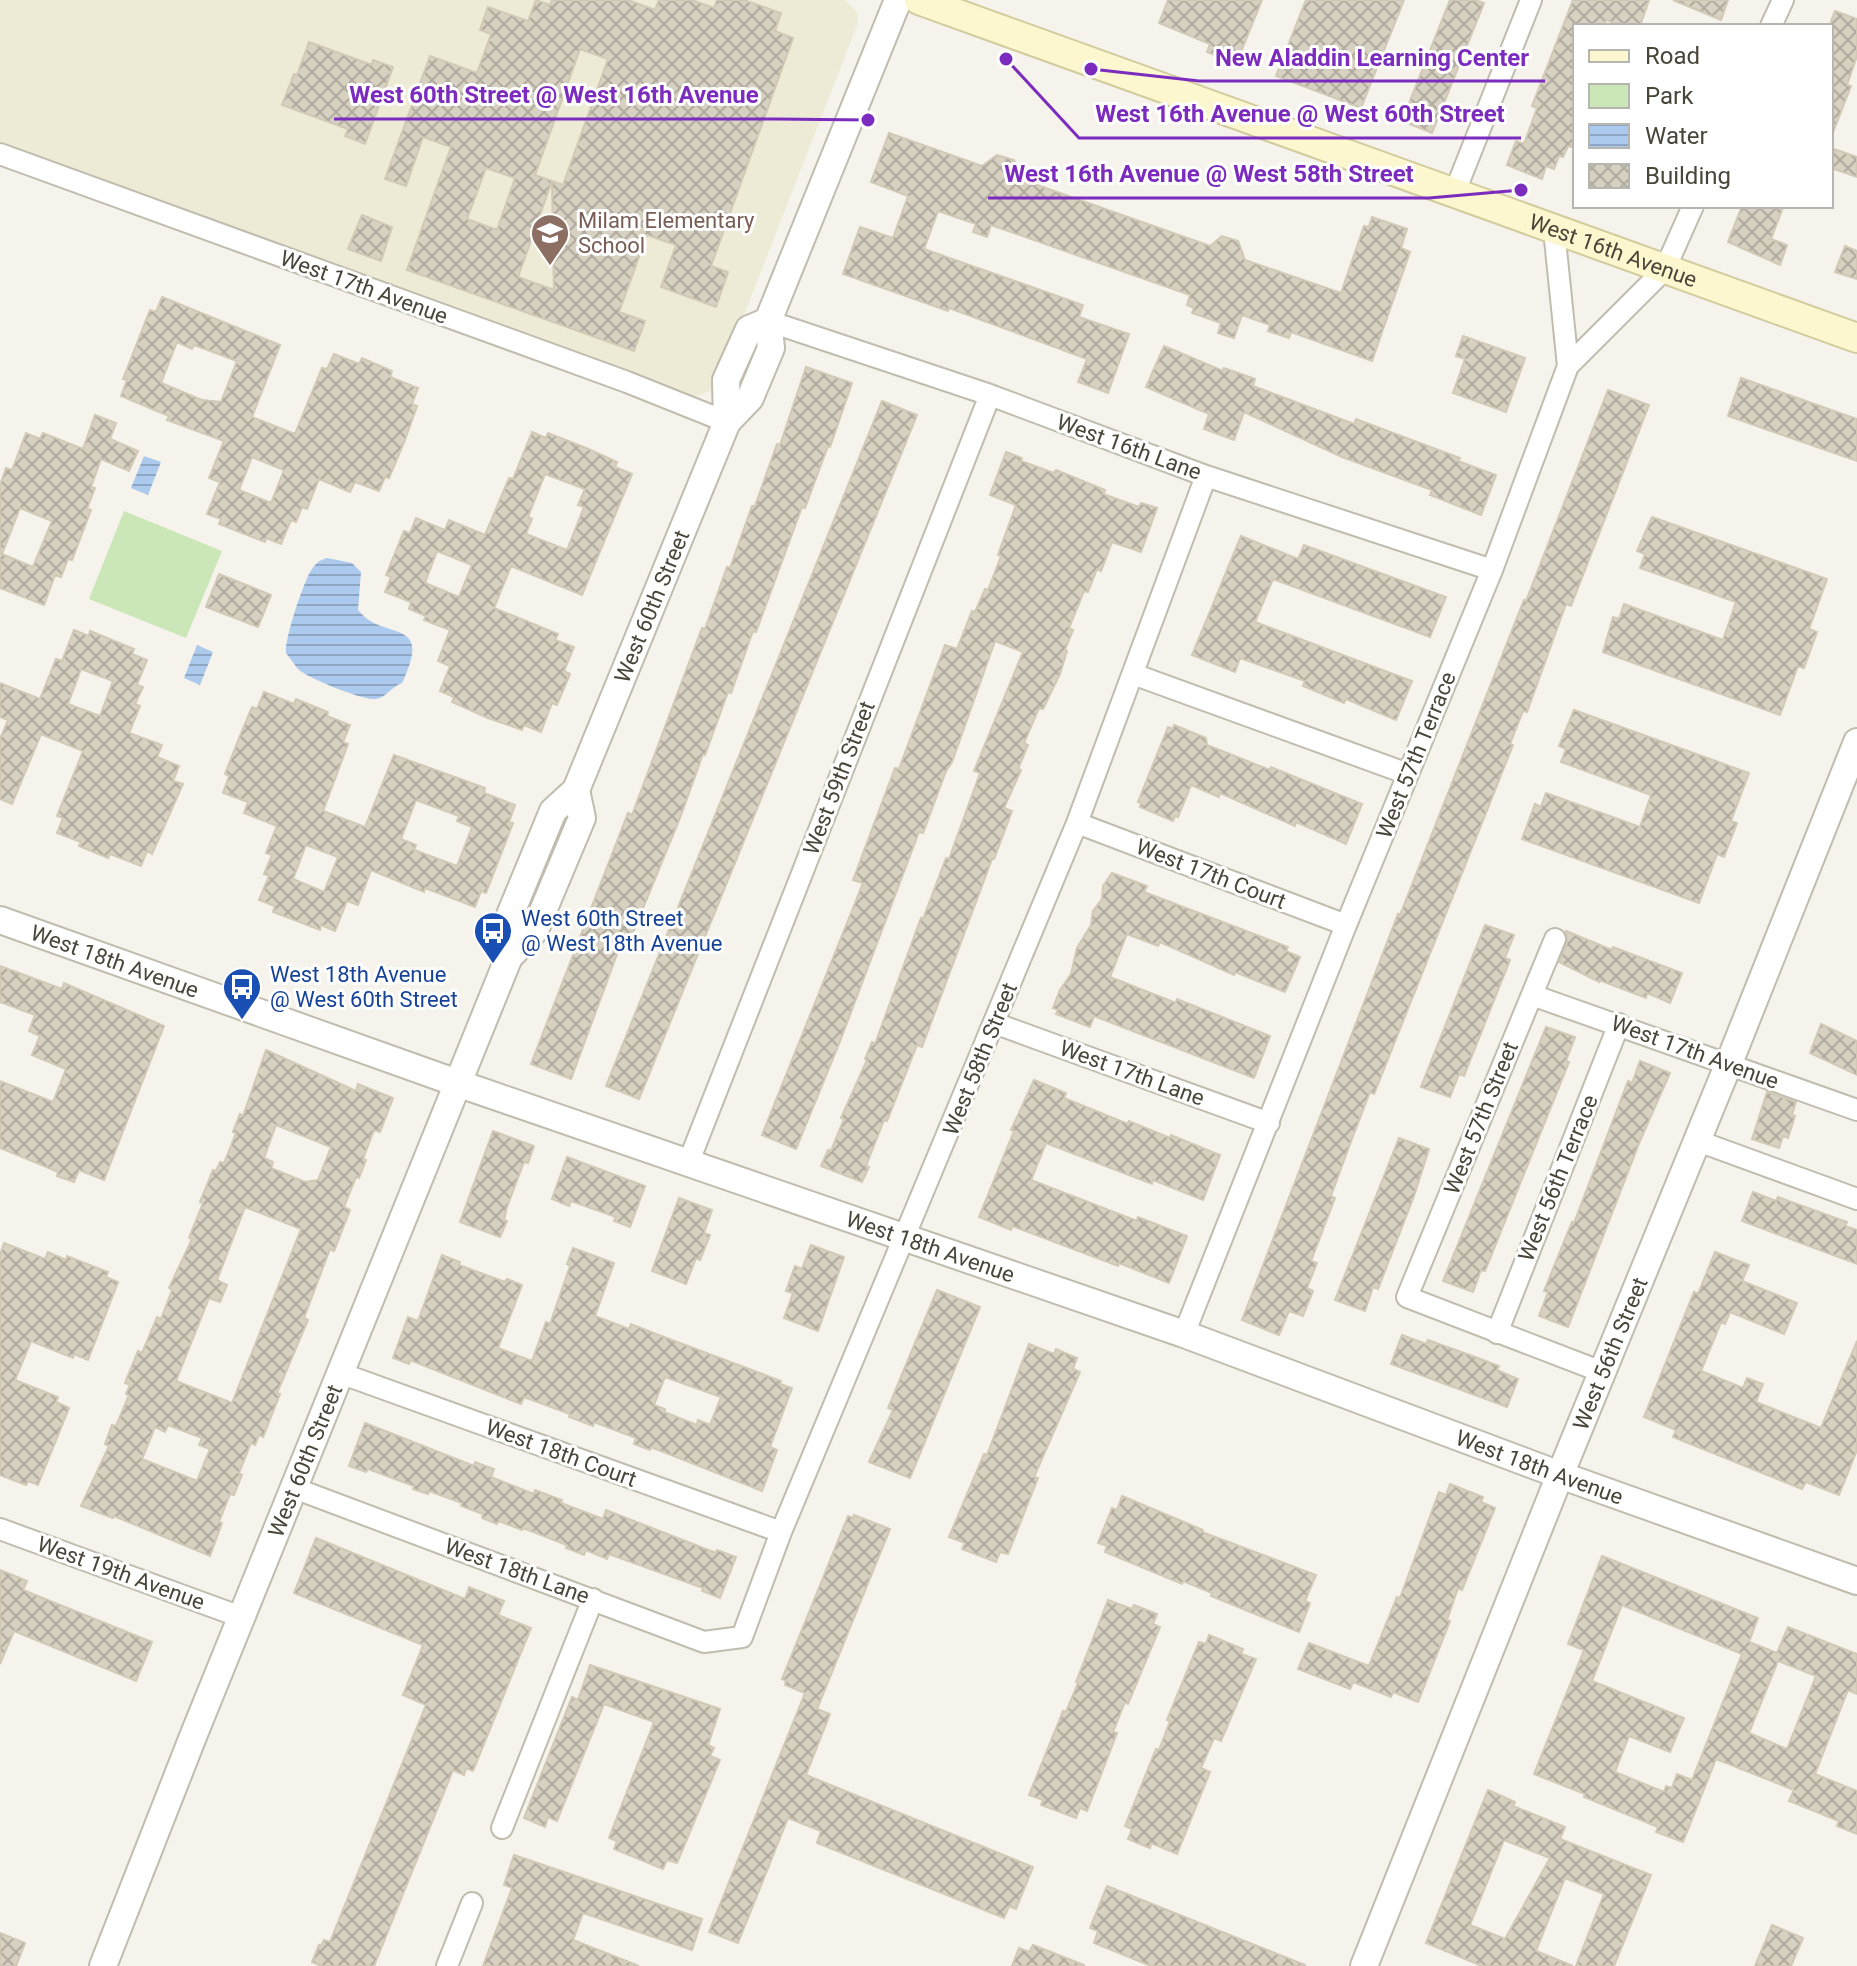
<svg xmlns="http://www.w3.org/2000/svg" width="1857" height="1966" font-family="Roboto,sans-serif">
<defs>
<pattern id="water-rules" width="6" height="5" patternUnits="userSpaceOnUse" patternTransform="scale(2)"><rect width="6" height="5" fill="#accaee"/><path d="M0 2.5h6" fill="none" stroke="#8ea6c2"/></pattern>
<pattern id="building-cross-hatch" width="8" height="8" patternUnits="userSpaceOnUse" patternTransform="scale(2)"><rect width="8" height="8" fill="#d6d1c1"/><path d="M0 0l8 8M0 8l8-8" fill="none" stroke="#b0ab9e"/></pattern>
</defs>
<rect width="100%" height="100%" fill="#f5f3eb"/>
<path fill="#edead6" d="M0,0H845L857,12L858,23L715,389L695,397L0,145Z"/>
<path fill="#cbe7b7" d="M124,511L222,551L186,638L89,599Z"/>
<path fill="url(#water-rules)" d="M144,456L161,462L148,495L131,488Z
M327,558L352,563L361,572L358,610C384,643 434,615 402,683C391,687 387,697 376,699C364,701 307,678 298,669C294,664 290,658 286,653C284,640 304,580 312,569C316,563 320,560 327,558Z
M197,645L213,652L200,685L184,678Z"/>
<path fill="url(#building-cross-hatch)" stroke="#d1c9b5" stroke-width="2" fill-rule="evenodd" d="M536,0L550,5L552,0H628L655,10L659,0H692L714,8L717,0H744L781,13L775,31L793,38L711,266L728,272L716,307L661,287L676,245L647,235L619,312L645,321L634,351L407,270L451,147L423,137L406,186L385,179L430,56L477,73L491,34L480,30L488,7L528,21ZM580,49L608,59L563,185L535,175ZM486,168L515,178L497,230L467,219ZM552,181L554,290L518,277Z
M1168,0H1262L1236,64L1207,52L1210,44L1159,23Z
M1306,0H1404L1361,108L1276,76Z
M1450,0H1475L1484,3L1432,133L1402,121Z
M1573,0H1649L1640,26H1623L1606,20L1604,26H1575V148L1568,146L1563,157L1559,156L1554,169L1546,166L1542,179L1507,165L1516,141L1524,144L1537,108L1532,106Z
M1673,0H1728L1721,20Z
M1835,11L1857,19V56L1847,85L1851,86L1832,135L1831,21Z
M309,42L372,65L373,60L393,67L365,144L345,136L348,129L282,105L294,74L297,75Z
M889,133L982,166L997,155L1014,160L1023,180L1210,246L1222,236L1238,241L1245,260L1341,293L1364,226L1369,227L1372,217L1407,229L1401,248L1410,252L1372,361L1291,332L1289,338L1268,331L1270,325L1242,315L1234,338L1218,333L1221,323L1192,313L1194,308L1187,305L1190,295L991,225L987,237L973,232L976,224L938,211L924,249L1083,305L1079,317L1129,334L1108,393L1078,382L1087,359L949,308L948,311L843,274L860,227L893,238L908,196L871,182Z
M1831,148L1857,157V177L1831,168Z
M1742,206H1771L1782,210L1771,239L1787,245L1780,265L1728,242Z
M362,215L392,227L381,261L348,249Z
M1845,246L1857,251V279L1835,272Z
M162,297L280,345L252,417L295,434L322,368L327,369L334,354L359,364L362,358L392,371L390,377L418,388L412,404L417,406L405,440L389,478L385,477L379,491L355,482L350,492L319,479L307,509L302,507L296,522L291,520L281,544L266,538L265,542L219,524L221,519L207,514L220,482L209,478L224,441L167,420L169,416L121,396L127,380L123,379L150,310L156,312ZM177,342L192,349L194,345L237,361L221,402L202,400L161,383ZM252,457L284,470L271,503L239,490Z
M1463,336L1525,358L1506,412L1453,393L1465,359L1456,356Z
M1164,346L1223,371L1224,368L1255,379L1253,386L1354,424L1356,419L1460,458L1458,461L1496,475L1481,515L1430,495L1432,490L1342,457L1244,412L1234,440L1204,429L1209,414L1146,387Z
M806,367L852,383L830,447L828,446L805,508L802,507L756,632L753,631L731,693L728,692L705,755L703,754L680,818L630,940L623,938L571,1079L531,1064L628,813L632,815L702,628L705,629L727,567L730,568L752,506H755L777,444L780,445Z
M1741,378L1857,419V461L1728,416Z
M1608,390L1649,405L1571,606L1566,604L1527,712L1523,711L1510,744L1513,745L1394,1044L1374,1094L1370,1092L1350,1144L1331,1196L1335,1198L1311,1261L1317,1263L1307,1288L1313,1291L1303,1316L1289,1311L1279,1335L1242,1320L1398,914L1400,915L1524,600L1526,601Z
M882,401L917,415L639,1099L606,1086Z
M95,415L116,423L110,439L138,451L129,471L101,459L91,487L95,488L87,509L91,510L72,560L68,559L61,577L55,575L44,605L0,588V485L6,468L12,470L26,433L40,439L43,433L83,449ZM20,508L52,521L33,567L2,554Z
M532,432L546,438L548,433L586,448L617,462L615,467L632,474L582,595L511,566L494,608L558,634L555,640L574,647L564,671L570,674L557,705L552,703L541,732L524,725L522,730L488,718L452,702L454,697L440,691L450,666L438,661L450,630L424,620L426,616L409,609L411,602L385,592L391,577L386,575L404,531L410,533L416,518L445,530L449,520L485,535L509,478L513,479ZM545,474L585,489L578,505L584,507L567,550L526,534L532,519L528,517ZM437,551L472,565L459,597L425,583Z
M1006,452L1022,458L1021,461L1054,473L1056,470L1105,490L1103,494L1139,507L1141,503L1157,508L1141,552L1112,542L1101,571L1097,569L1088,592L1084,591L1069,628L1073,630L1065,650L1067,651L1060,674L1043,709L1039,708L1024,743L1028,745L1018,769L1021,770L1004,808L1012,811L994,859H992L922,1047L917,1045L887,1121L884,1120L866,1166L869,1167L862,1182L821,1166L828,1150L831,1151L844,1119L841,1118L867,1060L865,1059L872,1042L875,1044L921,918L923,919L946,858L949,859L980,773L974,771L1023,652L995,641L952,762L946,771L923,833L919,832L839,1044L796,1149L762,1135L863,883L853,880L895,768L899,769L945,645L957,649L972,611L975,612L985,589L988,590L1001,556L998,555L1016,505L990,495Z
M1652,517L1827,579L1809,629L1817,632L1804,668L1798,666L1780,715L1603,652L1613,617L1619,619L1624,604L1723,640L1736,602L1640,568L1645,554L1637,551Z
M1241,536L1298,559L1304,545L1446,597L1430,637L1273,579L1255,622L1412,681L1396,720L1346,699L1344,703L1303,686L1305,681L1240,658L1235,672L1192,655Z
M219,574L271,595L258,627L206,607Z
M74,630L89,636L90,631L134,649L132,654L147,660L137,685L143,687L135,704L140,706L129,733L162,745L157,757L179,766L173,781L183,784L152,854L147,851L141,866L110,854L108,858L79,846L81,842L57,833L63,818L57,816L83,751L41,734L12,804L0,799V739L8,720L0,717V683L40,699L56,659L62,661ZM81,669L113,681L100,716L68,704Z
M264,692L294,704L296,699L328,712L327,716L350,725L343,742L348,744L323,811L365,827L394,755L485,788L484,793L515,805L509,822L513,823L486,893L481,891L475,907L425,888L424,892L371,870L358,905L347,901L335,931L321,925L320,930L273,912L275,906L259,900L269,876L264,874L272,855L266,853L277,826L244,813L248,802L223,793L229,776L225,774L239,738L252,707L257,709ZM416,800L459,816L457,821L472,827L457,866L414,850L416,845L401,839ZM306,845L338,857L324,892L293,879Z
M1574,710L1749,773L1731,821L1737,823L1724,857L1717,854L1699,903L1522,839L1535,804L1541,807L1546,793L1640,827L1651,795L1561,762L1566,749L1559,746Z
M1174,725L1206,738L1207,745L1270,770L1271,767L1362,804L1346,844L1296,822L1295,826L1220,793L1219,797L1191,785L1178,817L1175,816L1173,821L1140,807L1141,803L1138,802L1168,727L1173,729Z
M1112,873L1147,886L1144,892L1288,947L1286,951L1300,957L1285,992L1235,972L1234,975L1160,942L1158,946L1127,934L1110,977L1176,1003L1177,999L1270,1036L1254,1078L1094,1016L1090,1027L1056,1014L1058,1010L1053,1008L1060,990L1071,974L1077,948L1091,925L1093,911L1102,899L1103,886Z
M1485,925L1514,935L1505,958L1510,960L1464,1076L1459,1074L1450,1097L1421,1087Z
M1566,931L1612,950L1613,947L1682,973L1670,1003L1647,993L1646,998L1599,980V982L1559,962L1567,943Z
M0,966L62,989L64,983L164,1026L104,1180L79,1170L74,1182L57,1176L58,1172L37,1163L0,1148V1081L53,1102L66,1069L32,1055L40,1036L29,1031L35,1015L0,1002Z
M1821,1024L1857,1041V1075L1810,1053Z
M1546,1027L1575,1037L1566,1061L1569,1062L1485,1271L1481,1270L1473,1292L1443,1281Z
M266,1050L356,1091L358,1084L393,1098L380,1132L374,1130L363,1159L366,1160L359,1178L356,1177L344,1207L350,1210L334,1251L330,1249L304,1318L308,1320L277,1393L280,1394L263,1437L259,1435L255,1445L251,1443L239,1473L242,1475L234,1495L230,1494L219,1522L222,1523L210,1556L114,1516L113,1518L81,1506L109,1446L105,1444L112,1425L116,1426L129,1395L126,1394L130,1385L125,1383L138,1351L142,1353L157,1317L161,1319L172,1290L169,1288L192,1239L189,1238L203,1203L200,1202L213,1170L216,1171L220,1162L224,1163L236,1133L233,1132L240,1114L243,1116ZM276,1125L331,1147L318,1180L305,1182L271,1168L273,1162L264,1158ZM245,1207L301,1229L232,1403L176,1381L209,1298L220,1302L227,1285L217,1280ZM168,1425L202,1438L199,1445L210,1449L197,1481L142,1459L155,1427L165,1432Z
M1640,1061L1670,1073L1640,1141L1568,1327L1539,1316L1548,1292L1544,1291L1572,1222L1574,1223L1628,1081L1632,1083Z
M1034,1080L1066,1093L1064,1098L1128,1124L1129,1121L1170,1138L1171,1135L1220,1155L1203,1200L1153,1180L1152,1184L1046,1143L1031,1180L1137,1221L1138,1217L1187,1236L1169,1283L1119,1263L1118,1266L1012,1226L1011,1230L979,1217L1014,1131L1011,1130Z
M1767,1092L1796,1102L1792,1115L1795,1116L1788,1138L1783,1136L1779,1148L1752,1139Z
M493,1131L534,1146L528,1163L524,1162L507,1207L504,1220L507,1221L500,1237L460,1222Z
M1399,1138L1429,1149L1414,1196L1378,1289L1373,1287L1365,1311L1335,1300Z
M567,1157L645,1186L630,1227L614,1221L616,1217L571,1201L569,1206L552,1199Z
M1753,1192L1776,1201L1778,1197L1847,1222L1845,1226L1857,1230V1264L1742,1221Z
M679,1198L712,1210L704,1233L710,1235L700,1260L696,1258L686,1284L652,1271Z
M4,1243L45,1259L48,1252L66,1260L67,1256L108,1272L106,1277L118,1282L88,1360L74,1354L73,1358L31,1341L15,1380L58,1397L56,1402L69,1408L38,1485L28,1481L26,1485L0,1475V1255Z
M811,1245L844,1257L818,1331L784,1318L793,1293L786,1291L795,1266L802,1269Z
M573,1248L614,1263L595,1316L629,1329L631,1324L656,1334L781,1381L780,1384L792,1388L770,1447L777,1450L762,1491L651,1447L650,1450L634,1444L636,1438L594,1422L593,1426L569,1417L570,1414L524,1397L521,1404L410,1360L409,1364L393,1358L408,1317L418,1321L442,1255L460,1262L459,1265L505,1282L507,1279L522,1285L498,1348L532,1361L546,1322L550,1324L570,1266L567,1264ZM665,1377L721,1397L710,1425L698,1420L697,1425L664,1412L665,1409L654,1405Z
M1715,1252L1749,1265L1742,1281L1797,1303L1784,1334L1730,1312L1725,1324L1721,1322L1701,1371L1743,1388L1747,1378L1763,1384L1756,1402L1821,1428L1857,1341V1450L1839,1495L1806,1482L1802,1489L1673,1437L1676,1430L1644,1417L1694,1292L1698,1294Z
M937,1290L980,1307L910,1478L869,1462L893,1410L888,1408Z
M1402,1335L1426,1344L1428,1340L1475,1357L1499,1366L1497,1370L1518,1379L1507,1407L1391,1364Z
M1029,1344L1054,1354L1056,1349L1077,1358L1073,1369L1080,1372L1034,1477L1038,1478L1008,1554L1000,1552L996,1562L962,1549L965,1543L949,1537L984,1454L987,1455Z
M365,1423L474,1466L475,1462L494,1469L491,1477L534,1494L535,1490L562,1500L561,1503L603,1519L606,1510L716,1553L717,1550L736,1557L720,1598L702,1591L703,1588L609,1554L607,1559L586,1550L584,1555L566,1548L567,1545L523,1528L522,1530L499,1521L497,1524L482,1518L483,1514L461,1506L462,1503L429,1491L428,1494L413,1489L414,1486L368,1469L366,1472L349,1466Z
M1450,1484L1483,1497L1481,1502L1495,1508L1462,1590L1458,1588L1447,1620L1450,1621L1418,1702L1393,1692L1391,1697L1353,1682L1350,1689L1298,1669L1309,1643L1369,1666L1397,1597L1400,1598L1439,1492L1446,1495Z
M1122,1496L1203,1530L1202,1532L1316,1575L1305,1601L1310,1603L1299,1632L1211,1596L1212,1593L1183,1581L1182,1584L1105,1552L1107,1546L1098,1543L1112,1508L1117,1510Z
M854,1515L890,1529L817,1709L830,1714L806,1775L1033,1867L1016,1909L1009,1906L1004,1918L817,1843L821,1831L788,1818L738,1943L709,1932L805,1693L785,1685L786,1681L782,1679L848,1516L853,1518Z
M316,1538L465,1599L469,1587L504,1601L498,1615L531,1628L473,1771L466,1768L464,1775L453,1770L374,1966H321L312,1962L319,1945L321,1946L324,1940L330,1942L426,1705L403,1695L423,1645L294,1593Z
M1602,1556L1758,1618L1749,1642L1777,1653L1788,1627L1857,1654V1694L1848,1690L1815,1774L1857,1791V1834L1837,1826L1839,1821L1789,1801L1794,1790L1716,1759L1683,1842L1656,1832L1658,1827L1584,1797L1585,1794L1534,1774L1584,1650L1568,1644ZM1622,1605L1742,1654L1692,1780L1677,1774L1672,1788L1666,1786L1664,1792L1615,1772L1629,1736L1670,1752L1684,1718L1592,1681ZM1778,1661L1816,1676L1787,1749L1749,1733Z
M0,1570L27,1581L23,1590L152,1642L136,1681L14,1631L0,1664Z
M1108,1600L1132,1609L1134,1605L1157,1614L1153,1624L1160,1627L1128,1704L1125,1702L1113,1732L1117,1733L1087,1811L1080,1808L1076,1818L1041,1805L1043,1800L1029,1795L1063,1711L1066,1712L1078,1683L1076,1682Z
M1209,1635L1243,1649L1241,1654L1256,1659L1221,1741L1214,1738L1201,1768L1210,1772L1177,1854L1151,1843L1150,1848L1128,1839L1132,1829L1125,1826L1156,1749L1159,1750L1170,1721L1167,1720L1199,1642L1206,1644Z
M590,1665L720,1709L708,1745L714,1748L710,1756L720,1760L677,1863L667,1860L663,1869L614,1849L617,1841L609,1838L654,1722L604,1704L557,1821L548,1817L545,1827L524,1818L572,1697L578,1700Z
M1488,1790L1515,1802L1513,1806L1565,1827L1560,1839L1651,1875L1614,1966H1576L1604,1894L1565,1878L1536,1951L1573,1966H1482L1426,1943ZM1504,1840L1550,1858L1505,1939L1470,1925Z
M514,1855L702,1919L692,1950L583,1913L573,1940L639,1966H483L512,1888L504,1885Z
M1107,1886L1305,1965V1966H1151L1094,1943L1098,1931L1090,1928Z
M1772,1925L1803,1938L1791,1966H1755Z
M0,1933L25,1943L16,1966H0Z
M1033,1945L1084,1965V1966H1012L1019,1948L1029,1952Z"/>
<g fill="none" stroke-linecap="round" stroke-linejoin="round">
<g stroke="#c0bcae" stroke-width="24">
<path id="minor" d="M1771,26L1783,0
M0,154L627,382L727,422
M1454,194L1531,0
M1554,230L1568,366
M768,321L990,395L1206,476L1492,570
M1133,674L1408,774
M1077,823L1346,925
M1555,939L1407,1297L1602,1372
M1532,995L1857,1110
M994,1023L1269,1123
M1698,1141L1857,1199
M689,1161L990,395
M1497,1333L1619,1024
M1184,1334L1346,925L1492,570L1568,366L1665,269L1693,206
M340,1373L781,1532
M294,1488L704,1642L742,1637L781,1532L1077,823L1206,476
M0,1529L241,1617
M502,1828L593,1599
M447,1966L472,1903"/>
</g>
<g stroke="#c0bcae" stroke-width="30">
<g id="tertiary">
<path d="M727,422L726,380L749,329L768,321"/>
<path id="s1" d="M0,920L457,1083L1184,1334L1560,1475L1857,1581"/>
<path d="M509,957L535,930L582,818L576,790"/>
<path id="s2" d="M103,1966L194,1734L509,957L510,915L553,811L576,790L727,422L750,398L771,348L768,321L898,0"/>
<path id="s3" d="M1364,1966L1560,1475L1729,1063L1857,742"/>
</g>
</g>
<g stroke="#d2cb9d" stroke-width="32">
<g id="secondary">
<path id="s4" d="M919,0L1857,338"/>
</g>
</g>
<use href="#minor" stroke="#fff" stroke-width="20"/>
<use href="#tertiary" stroke="#fff" stroke-width="26"/>
<use href="#secondary" stroke="#fcf7ce" stroke-width="28"/>
</g>
<defs>
<g id="school-pin" transform="scale(2)"><path d="M0 17L-7.5 6A9.5 9.5 0 1 1 7.5 6Z" fill="#8d6e63" stroke="#fff"/><path d="M0-5L7-2L0 1L-7-2ZM-4 1L0 2.5L4 1V4Q0 6-4 4Z" fill="#fff"/></g>
<g id="bus-pin" transform="scale(2)"><path d="M0 17L-7.5 6A9.5 9.5 0 1 1 7.5 6Z" fill="#1a4fb4" stroke="#fff"/><path d="M-5-6H5V4H4V6H2V4H-2V6H-4V4H-5ZM-3.5-4V0h7V-4ZM-3.5 1.2v1.5H-2V1.2ZM2 1.2v1.5H3.5V1.2Z" fill="#fff"/></g>
</defs>
<g fill-rule="evenodd">
<use href="#school-pin" x="550" y="233"/>
<use href="#bus-pin" x="493" y="931"/>
<use href="#bus-pin" x="242" y="987"/>
</g>
<g text-anchor="middle" dominant-baseline="central" stroke-width="6" stroke-linejoin="round" paint-order="stroke">
<g font-size="22" fill="#785e54" stroke="#fff" text-anchor="start">
<text x="578" y="220">Milam Elementary<tspan x="578" dy="25">School</tspan></text>
</g>
<g font-size="22" fill="#494539" stroke="#fff">
<text stroke="none"><textPath href="#s4" startOffset="738">West 16th Avenue</textPath></text>
<text transform="translate(364 287) rotate(20)">West 17th Avenue</text>
<text transform="translate(1129 447) rotate(20)">West 16th Lane</text>
<text stroke="none"><textPath href="#s2" startOffset="1472">West 60th Street</textPath></text>
<text transform="translate(1416 755) rotate(-68)">West 57th Terrace</text>
<text transform="translate(839 778) rotate(-69)">West 59th Street</text>
<text transform="translate(1211 874) rotate(21)">West 17th Court</text>
<text stroke="none"><textPath href="#s1" startOffset="122">West 18th Avenue</textPath></text>
<text transform="translate(1695 1052) rotate(20)">West 17th Avenue</text>
<text transform="translate(980 1059) rotate(-68)">West 58th Street</text>
<text transform="translate(1132 1073) rotate(20)">West 17th Lane</text>
<text transform="translate(1481 1118) rotate(-68)">West 57th Street</text>
<text transform="translate(1558 1178) rotate(-68)">West 56th Terrace</text>
<text stroke="none"><textPath href="#s1" startOffset="986">West 18th Avenue</textPath></text>
<text stroke="none"><textPath href="#s3" startOffset="660">West 56th Street</textPath></text>
<text transform="translate(561 1453) rotate(20)">West 18th Court</text>
<text stroke="none"><textPath href="#s2" startOffset="544">West 60th Street</textPath></text>
<text stroke="none"><textPath href="#s1" startOffset="1634">West 18th Avenue</textPath></text>
<text transform="translate(517 1571) rotate(20)">West 18th Lane</text>
<text transform="translate(121 1573) rotate(20)">West 19th Avenue</text>
</g>
<g font-size="22" fill="#164399" stroke="#fff" text-anchor="start">
<text x="521" y="918">West 60th Street<tspan x="521" dy="25">@ West 18th Avenue</tspan></text>
<text x="270" y="974">West 18th Avenue<tspan x="270" dy="25">@ West 60th Street</tspan></text>
</g>
</g>
<path fill="none" stroke="#7b2cbf" stroke-width="3" d="M1091 69L1199 81H1545M868 120L775 119H334M1006 59L1079 138H1521M1521 190L1429 198H988"/>
<g fill="#7b2cbf" stroke="#fff" stroke-width="3">
<circle cx="1091" cy="69" r="8"/>
<circle cx="868" cy="120" r="8"/>
<circle cx="1006" cy="59" r="8"/>
<circle cx="1521" cy="190" r="8"/>
</g>
<g font-size="24" text-anchor="middle" font-weight="bold" fill="#7b2cbf" stroke="#fff" stroke-width="6" stroke-linejoin="round" paint-order="stroke">
<text x="1372" y="66">New Aladdin Learning Center</text>
<text x="554" y="103">West 60th Street @ West 16th Avenue</text>
<text x="1300" y="122">West 16th Avenue @ West 60th Street</text>
<text x="1209" y="182">West 16th Avenue @ West 58th Street</text>
</g>
<rect x="1573" y="24" width="260" height="184" fill="#ffffff" stroke="#b6b5b0" stroke-width="2"/>
<rect x="1589" y="50" width="40" height="12" fill="#fcf7ce" stroke="#b6b5b0" stroke-width="2"/>
<text x="1645" y="64" font-size="24" fill="#494539">Road</text>
<rect x="1589" y="84" width="40" height="24" fill="#cbe7b7" stroke="#b6b5b0" stroke-width="2"/>
<text x="1645" y="104" font-size="24" fill="#494539">Park</text>
<rect x="1589" y="124" width="40" height="24" fill="url(#water-rules)" stroke="#b6b5b0" stroke-width="2"/>
<text x="1645" y="144" font-size="24" fill="#494539">Water</text>
<rect x="1589" y="164" width="40" height="24" fill="url(#building-cross-hatch)" stroke="#b6b5b0" stroke-width="2"/>
<text x="1645" y="184" font-size="24" fill="#494539">Building</text>
</svg>
